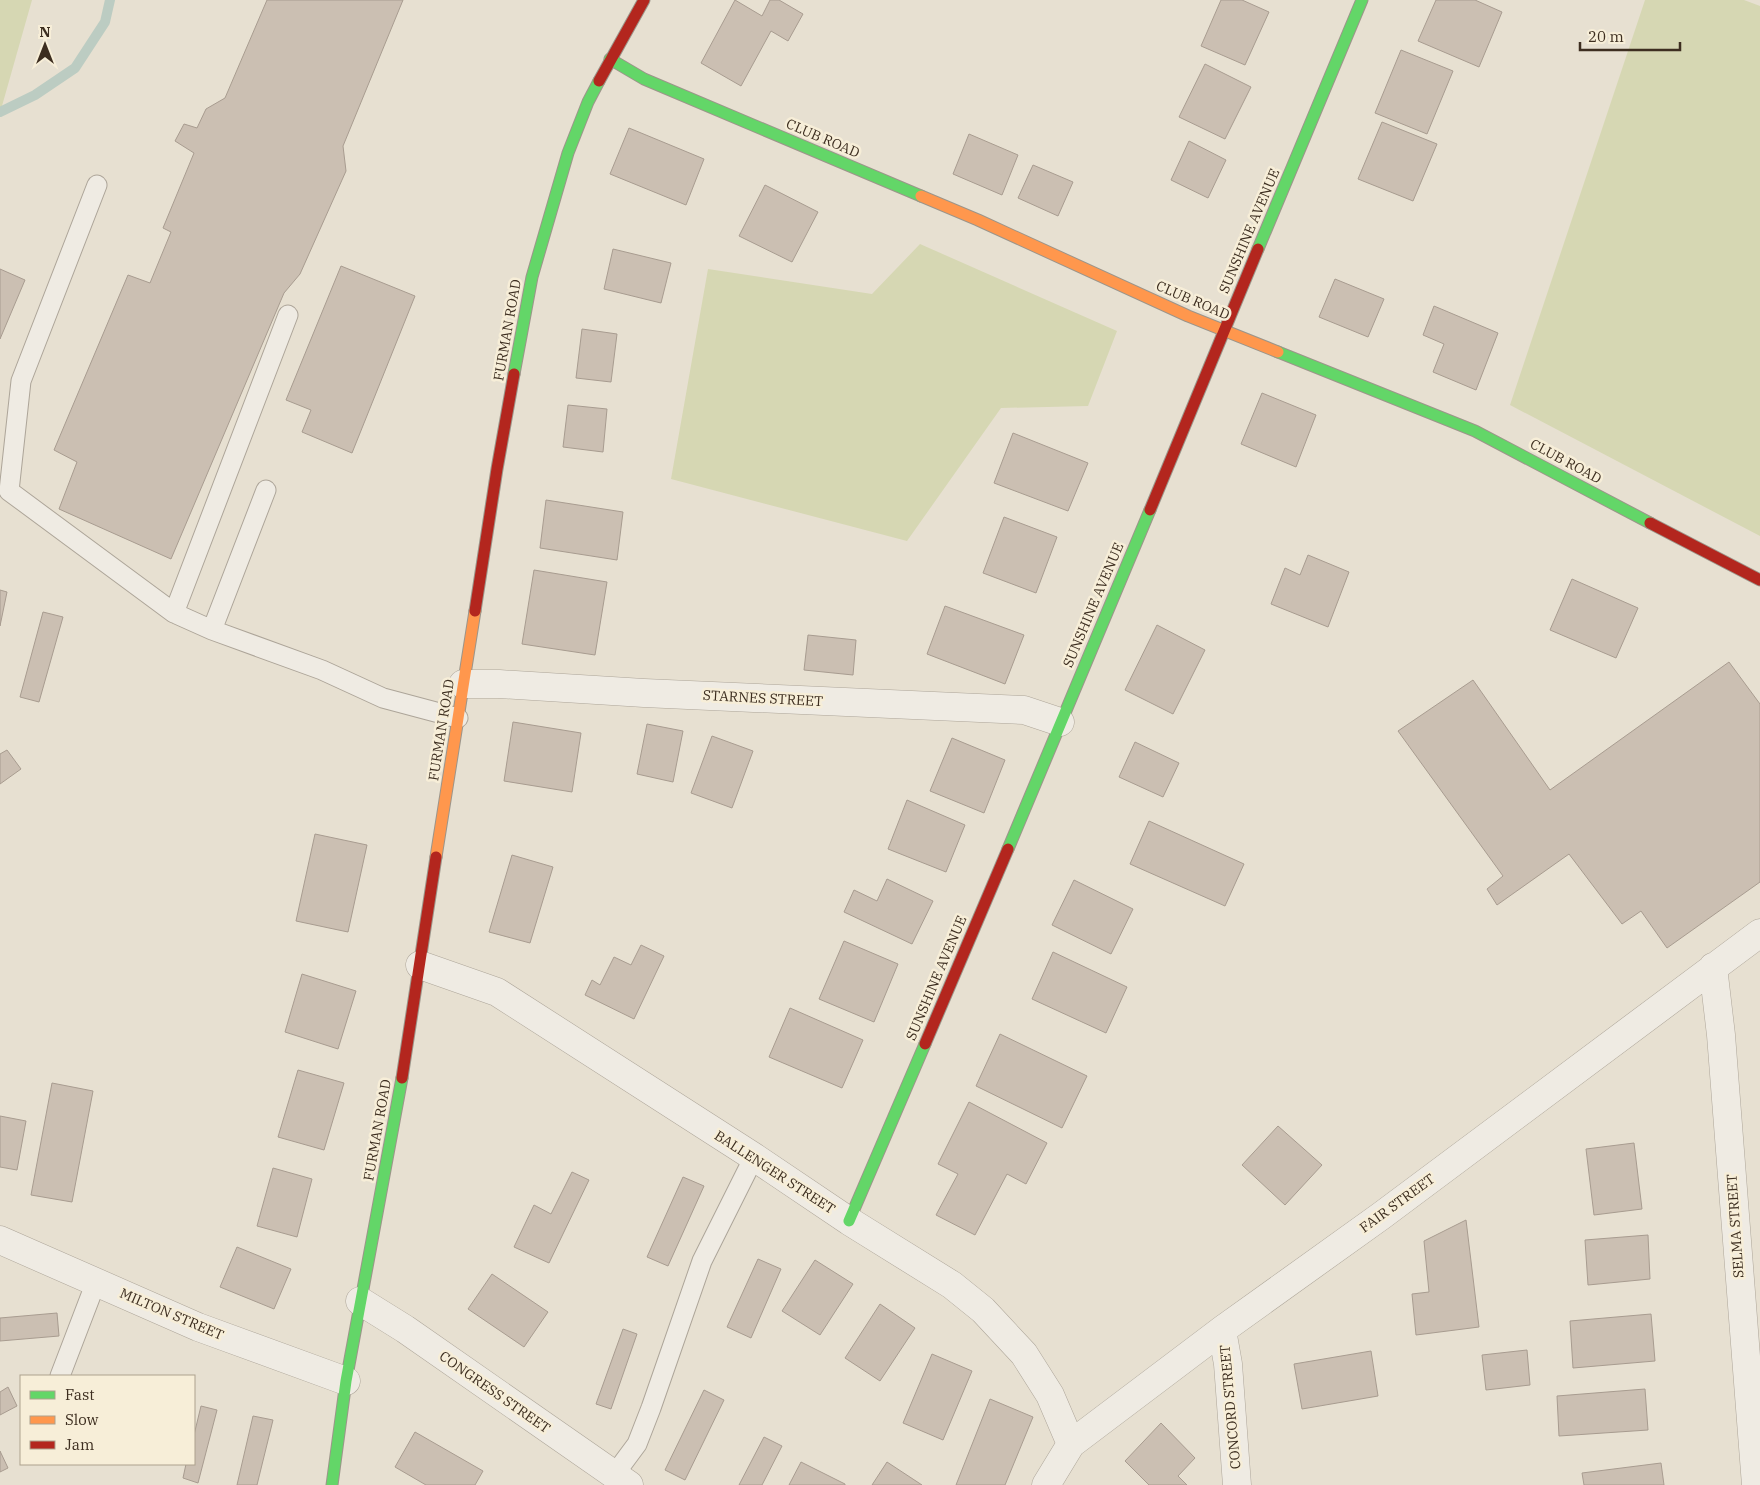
<svg xmlns="http://www.w3.org/2000/svg" width="1760" height="1485" font-family="'IBM Plex Serif',serif">
<rect width="100%" height="100%" fill="#e7e0d1"/>
<path fill="#d6d7b3" d="M0,0H32L0,113Z
M1645,0H1744L1760,6V536L1510,405Z
M920,244L1117,331L1088,406L1001,408L907,541L671,479L708,269L872,294Z"/>
<g fill="none" stroke-linecap="round" stroke-linejoin="round">
<path stroke="#bcccc2" stroke-width="10" d="M0,112L35,95L75,68L105,22L110,0"/>
</g>
<path fill="#cbbfb2" stroke="#a89c90" d="M267,0H403L343,146L346,171L300,274L284,293L171,559L59,509L77,462L54,450L128,275L150,283L171,232L163,228L194,153L175,141L184,124L197,128L206,109L225,98Z
M735,0L762,16L770,0H779L803,14L788,41L771,31L741,86L701,63Z
M1221,0H1242L1269,12L1245,65L1201,46Z
M1436,0H1475L1502,12L1479,67L1418,41Z
M1401,50L1453,71L1427,134L1375,113Z
M1205,64L1251,87L1225,139L1179,117Z
M1382,122L1437,144L1413,201L1358,179Z
M629,128L704,159L686,205L610,174Z
M969,134L1018,155L1002,195L953,174Z
M1189,141L1226,160L1208,198L1171,180Z
M1033,165L1073,182L1058,216L1018,198Z
M765,185L818,212L792,262L739,236Z
M613,249L671,263L661,303L604,289Z
M341,266L415,296L352,453L302,432L311,410L286,400Z
M0,269L25,280L0,339Z
M1335,279L1384,299L1368,337L1319,317Z
M1434,306L1498,333L1476,390L1433,372L1444,344L1423,335Z
M582,329L617,334L611,382L576,378Z
M1262,393L1316,415L1296,467L1241,444Z
M568,405L607,409L603,452L563,447Z
M1013,433L1088,463L1068,511L994,483Z
M546,500L623,512L617,560L540,548Z
M1004,517L1057,537L1036,593L983,573Z
M1308,555L1349,572L1328,627L1271,604L1285,568L1300,575Z
M534,570L607,582L595,655L522,644Z
M1572,579L1638,608L1616,658L1550,630Z
M0,590L7,592L0,626Z
M945,606L1024,635L1005,684L927,654Z
M43,612L63,617L39,702L20,697Z
M1157,625L1205,650L1173,714L1125,690Z
M808,635L856,640L853,675L804,670Z
M1729,662L1760,704V882L1667,948L1641,911L1622,924L1569,854L1497,905L1487,889L1503,876L1398,731L1473,680L1550,790Z
M513,722L581,733L572,792L504,781Z
M647,724L683,731L673,782L637,774Z
M712,736L753,751L732,808L691,793Z
M952,738L1005,760L984,813L930,791Z
M1135,742L1179,763L1163,797L1119,777Z
M7,750L21,769L0,784V754Z
M907,800L965,825L946,872L888,849Z
M1149,821L1244,864L1225,906L1130,864Z
M315,834L367,845L348,932L296,921Z
M512,855L553,867L530,943L489,932Z
M887,879L933,901L912,944L844,912L854,890L877,901Z
M1074,880L1133,909L1111,954L1052,925Z
M844,941L898,964L874,1022L819,999Z
M641,945L664,956L634,1019L585,995L592,980L600,985L614,957L631,965Z
M1053,952L1127,987L1106,1033L1032,999Z
M302,974L356,991L338,1049L285,1032Z
M790,1008L863,1040L842,1088L769,1057Z
M1000,1034L1087,1076L1062,1128L976,1086Z
M298,1070L344,1083L324,1150L278,1137Z
M52,1083L93,1091L72,1202L31,1195Z
M969,1102L1047,1143L1026,1184L1007,1174L975,1235L936,1215L958,1174L938,1164Z
M0,1116L26,1121L17,1170L0,1167Z
M1278,1126L1322,1165L1285,1205L1242,1165Z
M1634,1143L1642,1209L1594,1215L1586,1149Z
M273,1168L312,1179L297,1237L257,1226Z
M572,1172L589,1180L549,1263L514,1247L534,1205L551,1214Z
M683,1177L704,1186L668,1266L647,1257Z
M1466,1220L1479,1327L1416,1335L1412,1294L1429,1292L1424,1241Z
M1648,1235L1650,1279L1588,1285L1585,1240Z
M237,1247L291,1269L274,1309L220,1287Z
M758,1259L781,1269L751,1338L727,1327Z
M815,1260L853,1284L820,1335L782,1311Z
M492,1274L548,1312L524,1347L468,1309Z
M880,1304L915,1328L880,1381L845,1358Z
M57,1313L59,1336L0,1341V1318Z
M1651,1314L1655,1361L1573,1368L1570,1321Z
M623,1329L637,1334L611,1409L596,1404Z
M1527,1350L1530,1385L1486,1390L1482,1355Z
M1371,1351L1378,1396L1302,1409L1294,1364Z
M932,1354L972,1371L943,1440L903,1423Z
M8,1387L17,1406L0,1415V1392Z
M1645,1389L1648,1430L1559,1436L1557,1396Z
M704,1390L724,1400L685,1480L665,1470Z
M990,1399L1033,1417L1005,1485H956Z
M201,1406L217,1410L198,1483L183,1478L186,1464H194V1435Z
M253,1416L273,1420L257,1485H237Z
M1161,1423L1195,1458L1178,1476L1187,1485H1149L1125,1461Z
M415,1432L483,1471L475,1485H426L395,1467Z
M764,1437L782,1446L762,1485H739Z
M0,1451L8,1468L0,1472Z
M801,1462L845,1484V1485H789Z
M887,1462L922,1485H872Z
M1661,1463L1664,1485H1584L1582,1473Z"/>
<g fill="none" stroke-linecap="round" stroke-linejoin="round">
<g stroke="#ada599" stroke-width="21">
<path id="lane" d="M97,185L21,381L9,491L174,613
M266,490L212,630L322,670L383,698L458,718
M212,630L174,613L288,315
M60,1376L96,1282
M614,1475L637,1444L651,1408L702,1261L754,1157"/>
</g>
<g stroke="#ada599" stroke-width="29">
<path id="street" d="M463,684H499L644,693L1024,710L1060,722
M420,965L497,992L754,1157L849,1221L952,1285L983,1310L1024,1354L1050,1395L1071,1444
M1713,967L1721,1035L1756,1485
M0,1240L198,1327L346,1381
M360,1301L405,1329L629,1485
M1222,1330L1228,1364L1237,1485
M1046,1485L1071,1444L1222,1330L1381,1216L1760,933"/>
</g>
<g stroke="#9c958a" stroke-width="13">
<path id="fast" d="M610,59L644,79L921,196
M1258,249L1362,0
M1278,352L1475,431L1650,523
M514,374L532,277L568,153L588,102L599,81
M1008,849L1150,510
M849,1221L925,1044
M332,1485L346,1381L402,1078"/>
</g>
<g stroke="#9c958a" stroke-width="13">
<path id="slow" d="M921,196L978,220L1188,316L1278,352
M436,857L475,611"/>
</g>
<g stroke="#9c958a" stroke-width="13">
<path id="jam" d="M599,81L644,0
M1150,510L1258,249
M1650,523L1760,580
M475,611L497,469L514,374
M925,1044L1008,849
M402,1078L436,857"/>
</g>
<use href="#lane" stroke="#efebe3" stroke-width="19"/>
<use href="#street" stroke="#efebe3" stroke-width="28"/>
<use href="#fast" stroke="#63d668" stroke-width="11"/>
<use href="#slow" stroke="#ff974d" stroke-width="11"/>
<use href="#jam" stroke="#b3261e" stroke-width="11"/>
</g>
<g text-anchor="middle" dominant-baseline="central" stroke-width="5" stroke-linejoin="round" paint-order="stroke">
<g font-size="14" fill="#3d2e20" stroke="#f7eed8">
<text transform="translate(823 138) rotate(23)">CLUB ROAD</text>
<text transform="translate(1249 231) rotate(-67)">SUNSHINE AVENUE</text>
<text transform="translate(1193 300) rotate(23)">CLUB ROAD</text>
<text transform="translate(507 330) rotate(-80)">FURMAN ROAD</text>
<text transform="translate(1566 461) rotate(28)">CLUB ROAD</text>
<text transform="translate(1093 605) rotate(-67)">SUNSHINE AVENUE</text>
<text transform="translate(763 698) rotate(3)">STARNES STREET</text>
<text transform="translate(441 730) rotate(-81)">FURMAN ROAD</text>
<text transform="translate(936 978) rotate(-67)">SUNSHINE AVENUE</text>
<text transform="translate(377 1130) rotate(-80)">FURMAN ROAD</text>
<text transform="translate(775 1172) rotate(33)">BALLENGER STREET</text>
<text transform="translate(1397 1203) rotate(-36)">FAIR STREET</text>
<text transform="translate(1735 1226) rotate(-94)">SELMA STREET</text>
<text transform="translate(172 1314) rotate(23)">MILTON STREET</text>
<text transform="translate(495 1392) rotate(35)">CONGRESS STREET</text>
<text transform="translate(1230 1407) rotate(-95)">CONCORD STREET</text>
</g>
</g>
<rect x="20" y="1375" width="175" height="90" fill="#f7eed8" stroke="#ada18e"/>
<rect x="30" y="1391" width="25" height="8" fill="#63d668" stroke="#ada18e"/>
<text x="65" y="1400" font-size="15" fill="#3d2e20">Fast</text>
<rect x="30" y="1416" width="25" height="8" fill="#ff974d" stroke="#ada18e"/>
<text x="65" y="1425" font-size="15" fill="#3d2e20">Slow</text>
<rect x="30" y="1441" width="25" height="8" fill="#b3261e" stroke="#ada18e"/>
<text x="65" y="1450" font-size="15" fill="#3d2e20">Jam</text>
<g transform="translate(45 45)" stroke="#f7eed8" stroke-width="4" paint-order="stroke">
<path d="M0-4L9 19L0 12L-9 19Z" fill="#3d2e20"/>
<text y="-8" font-size="14" font-weight="bold" text-anchor="middle" fill="#3d2e20">N</text>
</g>
<path d="M1580 42v8h100v-8" fill="none" stroke="#3d2e20" stroke-width="2.5"/>
<text x="1588" y="42" font-size="15" fill="#3d2e20" stroke="#f7eed8" stroke-width="4" paint-order="stroke">20 m</text>
</svg>
